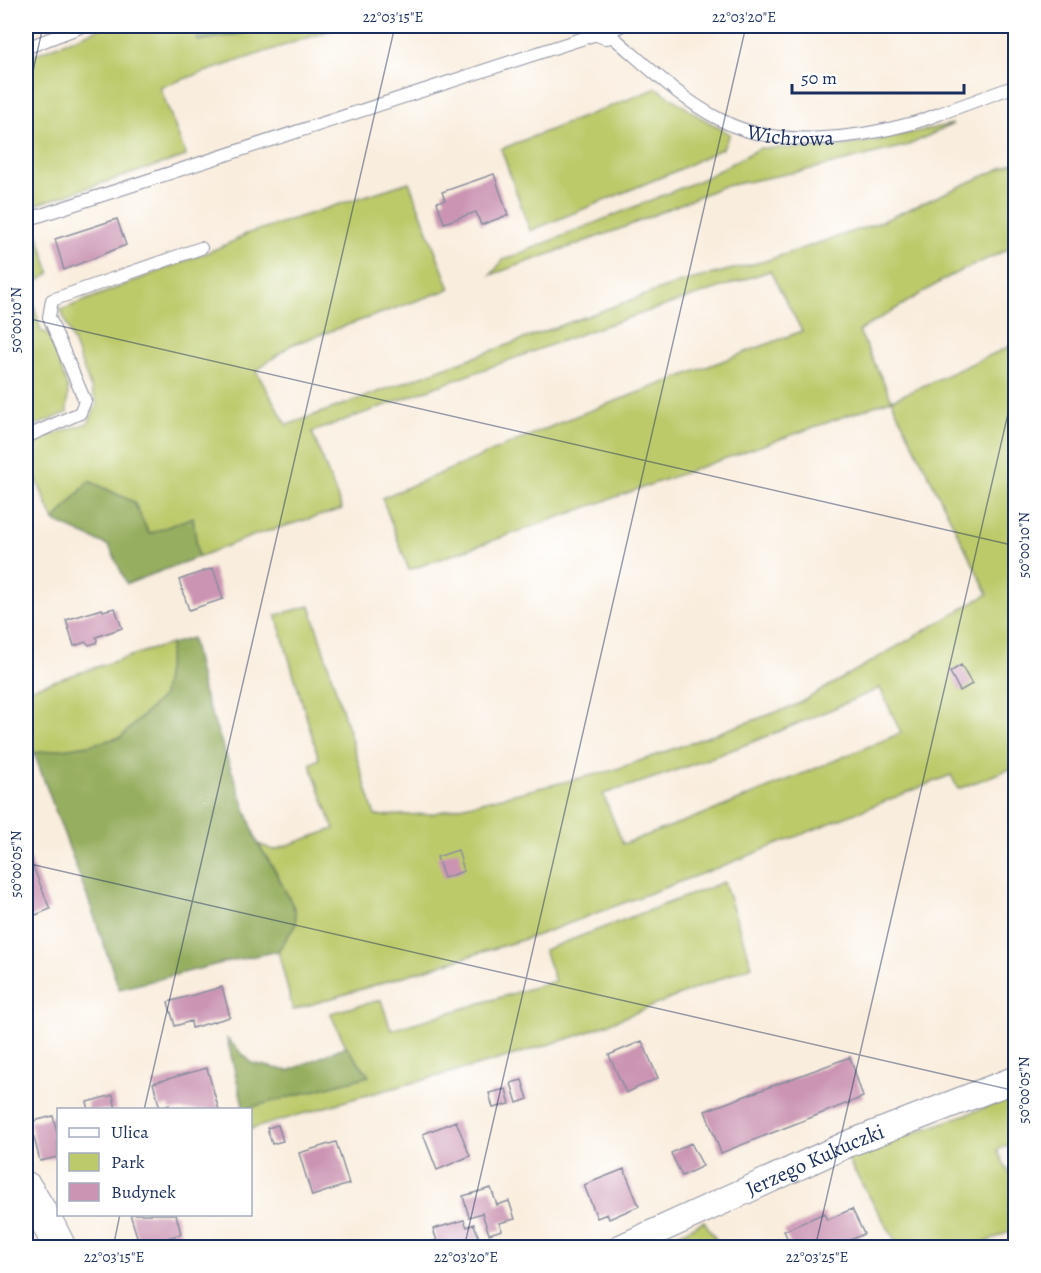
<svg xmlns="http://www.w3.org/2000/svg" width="1041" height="1273" font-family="Alegreya,serif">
<rect width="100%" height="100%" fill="#fff"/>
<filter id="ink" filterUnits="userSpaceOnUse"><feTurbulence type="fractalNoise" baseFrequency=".0167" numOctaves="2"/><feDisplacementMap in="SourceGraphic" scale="12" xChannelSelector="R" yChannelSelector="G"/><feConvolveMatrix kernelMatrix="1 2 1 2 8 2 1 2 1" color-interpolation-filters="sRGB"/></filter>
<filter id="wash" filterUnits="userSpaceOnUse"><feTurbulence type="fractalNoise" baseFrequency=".008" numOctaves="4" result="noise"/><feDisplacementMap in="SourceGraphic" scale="24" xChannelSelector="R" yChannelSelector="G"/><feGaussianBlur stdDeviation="1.35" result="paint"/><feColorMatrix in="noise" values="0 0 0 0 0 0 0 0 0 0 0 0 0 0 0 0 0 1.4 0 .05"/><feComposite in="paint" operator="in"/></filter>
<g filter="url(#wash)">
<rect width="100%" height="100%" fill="#f9eddd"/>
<path fill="#bdca6b" stroke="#6c7c64" stroke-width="1.5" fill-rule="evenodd" d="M106,26H192L198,41L284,26H343L160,87L186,156L26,208V58Z
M657,88L700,117L730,134L723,148L676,171L530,231L501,149Z
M953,124L909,145L816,168L721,187L625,227L491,275L503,260L703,179L760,148H830L878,140Z
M1015,162V246L950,276L859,331L892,400L1015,344V767L958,789L951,775L725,865L538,935L293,1010L278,951L296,924L295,910L274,869L258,844L274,850L334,829L310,764L319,759L276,615L310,606L375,816L431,814L614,770L796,705L988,594L891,400L409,570L382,498L576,416L802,331L770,271L592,330L312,432L342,509L258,534L198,557L193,517L149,534L134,502L89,481L54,521L26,455L36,440L88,423L97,404L61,310L211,251L234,241L246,234L409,182L450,289L291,345L256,371L287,425L678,283L765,261L878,223ZM880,688L901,733L715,810L623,844L603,794C698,766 790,728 880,688Z
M36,229L50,273L29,287L41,331L49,334L68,389L67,413L26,429V233Z
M171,644L163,696L121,737L90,745L34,753L26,718V690L146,651Z
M724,882L752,966L580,1035L494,1061L356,1098L251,1129L250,1110L244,1109L368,1076L346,1046L330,1013L381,1000L391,1030L555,981L544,950Z
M1015,1097V1142L997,1150L1015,1184V1229L975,1247H899L846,1157Z
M704,1221L721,1247L652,1248Z"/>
<path fill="#96ae5f" stroke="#586e5e" stroke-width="1.5" d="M192,26H284L198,41Z
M89,481L134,502L149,534L193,517L198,557L127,584L109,546L54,521Z
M192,638L203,691L258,844L274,869L295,910L296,924L278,951L230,961L119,989L91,907L34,753L90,745L121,737L163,696L171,644Z
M227,1039L252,1063L289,1071L346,1046L369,1076L244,1109Z"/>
<g id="blocks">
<path fill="#cb94b2" d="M494,174L508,215L481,225L476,212L444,223L437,202L445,200L442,192Z
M117,219L126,245L64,270L55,239Z
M213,568L223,599L189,610L179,580Z
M115,608L122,628L96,637L97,640L96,643L89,645L86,642L74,646L66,620L102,609L103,611Z
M961,665L972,684L960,691L950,672Z
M458,850L464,871L444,878L437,857Z
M30,859L50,909L26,919V861Z
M222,987L230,1017L192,1028L191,1021L175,1026L168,1002Z
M642,1041L658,1078L626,1093L609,1055Z
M850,1057L863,1097L721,1153L705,1111Z
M207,1068L219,1110H170L169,1105L160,1108L153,1083Z
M522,1080L528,1099L517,1103L511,1083Z
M506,1089L510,1104L493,1108L489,1093Z
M113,1095L116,1110H89L87,1102Z
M53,1116L58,1137V1157L40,1161L30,1122Z
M456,1121L470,1156L437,1170L423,1134Z
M278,1125L283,1141L272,1144L267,1128Z
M336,1142L349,1184L312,1196L299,1153Z
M691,1143L703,1166L682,1176L671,1153Z
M624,1169L639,1206L609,1219L607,1214L597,1218L584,1185Z
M491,1188L497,1205L509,1201L515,1219L499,1223L502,1230L489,1234L482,1213L469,1217L463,1196Z
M852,1209L864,1234L839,1245L840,1248H792L784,1231L824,1213L827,1220Z
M130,1214H176L181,1234L140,1246Z
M464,1220L467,1227L474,1224L479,1238L472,1241L474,1248H436L433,1241H437L433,1229Z"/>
</g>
</g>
<g filter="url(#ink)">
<use href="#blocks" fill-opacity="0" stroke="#8a8e9e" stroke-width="1.5"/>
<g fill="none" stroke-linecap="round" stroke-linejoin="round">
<g stroke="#8a8e9e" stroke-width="14">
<g id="service">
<path id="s1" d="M606,31C642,61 679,99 721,120C774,149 856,139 913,123C924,120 936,115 947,111C970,103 993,94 1016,86"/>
<path d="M26,48L83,26"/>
<path d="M26,220L621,26"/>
<path d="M26,437L80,413L85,401L49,317L52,300L201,248"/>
</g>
</g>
<g stroke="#8a8e9e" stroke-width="28">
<g id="minor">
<path d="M593,26L606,31"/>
<path id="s2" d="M620,1248L848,1144L1016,1079"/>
</g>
</g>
<g stroke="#8a8e9e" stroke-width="34">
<path id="tertiary" d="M26,1188L49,1226L60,1248"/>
</g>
<use href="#service" stroke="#fff" stroke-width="12"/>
<use href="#minor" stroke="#fff" stroke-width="26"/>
<use href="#tertiary" stroke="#fff" stroke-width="32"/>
</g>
</g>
<path fill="none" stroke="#1b2f5e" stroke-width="1.5" stroke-opacity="0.45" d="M26,103L43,26M26,318L1016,546M26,863L1016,1091M144,1110L395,26M113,1248L120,1214M464,1248L746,26M815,1248L1016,379"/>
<g text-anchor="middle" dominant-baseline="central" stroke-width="6" stroke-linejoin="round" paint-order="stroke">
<g font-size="21" fill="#1b2f5e" stroke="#fff">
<text stroke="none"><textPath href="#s1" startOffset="218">Wichrowa</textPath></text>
<text stroke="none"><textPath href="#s2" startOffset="214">Jerzego Kukuczki</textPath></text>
</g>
</g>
<rect width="1041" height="1273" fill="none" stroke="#fff" stroke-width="66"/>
<rect x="57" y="1108" width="195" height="108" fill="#ffffff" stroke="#a4acbf" stroke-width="1.5"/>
<rect x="69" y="1128" width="30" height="9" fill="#ffffff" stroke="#a4acbf" stroke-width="1.5"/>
<text x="111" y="1138" font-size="18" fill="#1b2f5e">Ulica</text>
<rect x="69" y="1153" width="30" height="18" fill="#bdca6b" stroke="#a4acbf" stroke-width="1.5"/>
<text x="111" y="1168" font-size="18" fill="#1b2f5e">Park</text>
<rect x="69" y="1183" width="30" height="18" fill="#cb94b2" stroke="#a4acbf" stroke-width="1.5"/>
<text x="111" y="1198" font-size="18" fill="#1b2f5e">Budynek</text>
<path d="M792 84v9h172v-9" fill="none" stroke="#1b2f5e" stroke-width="3"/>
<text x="801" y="84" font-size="18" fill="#1b2f5e" stroke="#ffffff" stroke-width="4.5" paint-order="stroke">50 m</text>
<rect x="33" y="33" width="975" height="1207" fill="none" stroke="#1b2f5e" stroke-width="2"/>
<g font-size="15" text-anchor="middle" fill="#1b2f5e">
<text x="393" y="22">22°03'15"E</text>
<text x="744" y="22">22°03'20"E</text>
<text transform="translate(16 320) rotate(-90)" y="5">50°00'10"N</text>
<text transform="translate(1024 545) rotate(-90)" y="5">50°00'10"N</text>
<text transform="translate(16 864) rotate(-90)" y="5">50°00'05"N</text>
<text transform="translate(1024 1090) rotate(-90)" y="5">50°00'05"N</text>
<text x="114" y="1262">22°03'15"E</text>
<text x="466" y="1262">22°03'20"E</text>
<text x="817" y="1262">22°03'25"E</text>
</g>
</svg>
